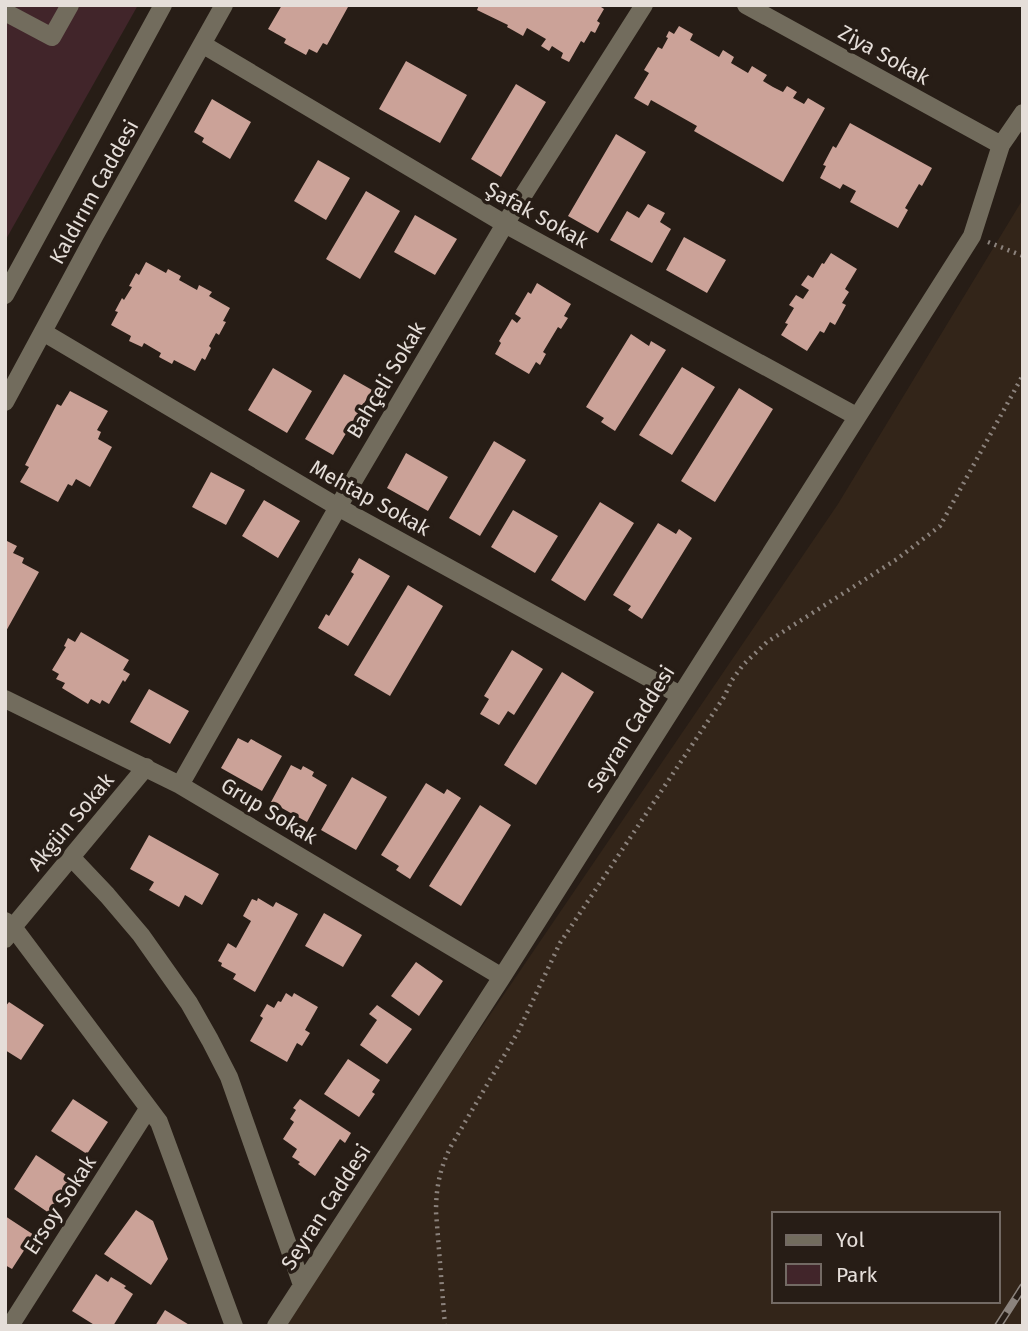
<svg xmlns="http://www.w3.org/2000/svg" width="1028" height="1331" font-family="'Fira Sans',sans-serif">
<rect width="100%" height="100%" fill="#271d16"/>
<path fill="#332519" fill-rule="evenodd" d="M1023,199V1326H278L838,504ZM774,1214H998V1301H774Z"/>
<path fill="#41252a" d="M5,5H138L5,241Z"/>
<path fill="#cba298" d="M282,5H344L348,7L327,45L323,43L317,53L309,49L306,55L284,43L286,39L268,29Z
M479,5H602L601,7L604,9L597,21L600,23L595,33L591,31L584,43L581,41L569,62L561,58L563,53L552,46L549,51L541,46L546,39L527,28L523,36L507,27L508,25L477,10Z
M679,26L693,34L690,40L719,57L723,50L734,57L731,63L748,73L752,66L767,75L763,81L773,87L783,92L787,86L797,92L793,98L804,104L808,98L825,108L783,182L694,131L697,126L651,100L648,106L634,98L649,73L644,70L658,47L662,49L668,38L666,37L669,31L674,34Z
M406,61L467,95L440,143L379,109Z
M516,84L546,102L501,177L471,159Z
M212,99L251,122L230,159L202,142L204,138L194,132Z
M850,123L932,168L922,186L919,184L905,208L908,210L898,228L850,202L856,191L843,184L840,189L820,178L826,166L823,165L833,146L836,148Z
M616,134L646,152L598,233L568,216Z
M318,160L350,178L326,220L294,201Z
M366,191L400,211L360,279L326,259Z
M648,204L665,213L660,222L671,229L652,263L610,240L627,211L639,218Z
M415,215L457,239L435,275L394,252Z
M684,237L726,260L707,293L666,270Z
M831,253L857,269L845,289L849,292L842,303L846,305L835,325L830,322L824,333L820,331L807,351L781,335L788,324L785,323L794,308L789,305L796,295L803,299L809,290L801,285L808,275L813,278L822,263L824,264Z
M146,262L166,273L168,269L181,276L179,280L197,290L199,285L212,292L209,296L230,308L223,321L226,322L219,335L216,333L209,346L211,348L205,360L202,358L195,371L174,360L172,364L159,357L161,353L144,343L142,347L129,341L131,336L111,325L118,312L115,311L122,298L124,300L132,287L129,286L136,273L139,275Z
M537,283L571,304L564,316L568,318L561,329L558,327L543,352L546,354L540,365L536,362L529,374L495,354L501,343L499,341L512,319L517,323L521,318L515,314L528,292L531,294Z
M631,334L649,346L651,341L666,350L615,431L601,422L604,418L586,407Z
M682,367L715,387L672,455L639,435Z
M273,368L312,391L287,433L248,410Z
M344,374L372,390L333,455L305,439Z
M739,388L773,409L715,502L681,481Z
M70,391L108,411L97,430L101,432L98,439L112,447L90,487L76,479L72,486L68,484L58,502L20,482L29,467L25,465L57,404L61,406Z
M494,441L526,460L480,536L449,518Z
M406,453L448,477L428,511L387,488Z
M211,472L245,490L226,525L192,507Z
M264,500L300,521L278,558L242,536Z
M600,502L634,523L585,601L551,580Z
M513,510L558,536L535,573L491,547Z
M658,523L676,534L679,529L692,538L642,619L628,610L631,606L613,595Z
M5,540L17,546L13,553L24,558L22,563L39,572L5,633Z
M359,558L390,576L348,646L318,628L326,614L329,616L354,574L351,572Z
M408,585L443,606L390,696L354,675Z
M81,632L129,660L123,670L130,674L125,682L123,680L109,704L102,700L100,704L91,699L88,704L62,688L65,683L56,679L59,674L52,670L66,647L64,646L68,638L75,642Z
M512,650L543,669L514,715L508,711L499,725L480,714L489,699L484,696Z
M562,672L594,692L536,785L504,765Z
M149,689L189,711L170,744L130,722Z
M238,738L248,743L251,739L282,756L262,791L221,768Z
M291,765L301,770L303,766L314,772L312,776L327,785L307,822L271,802Z
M352,777L387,797L356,850L321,830Z
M426,783L444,794L447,789L461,798L410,879L396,870L399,866L381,855Z
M480,805L511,825L461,906L429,886Z
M149,835L219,874L202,905L185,895L179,907L149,890L154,882L130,869Z
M258,898L273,907L276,902L298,914L255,992L233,979L236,974L221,966L222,963L218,961L228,943L236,948L251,921L243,916L252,899L257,901Z
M324,913L362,935L343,967L305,946Z
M416,962L443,981L419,1016L391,996Z
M286,993L292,997L294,993L318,1007L305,1030L310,1033L302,1046L297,1043L287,1062L250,1041L263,1018L260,1016L267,1004L274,1008L278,1001L281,1002Z
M9,1002L44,1025L21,1060L5,1050V1007Z
M377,1005L412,1029L387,1064L360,1045L377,1020L369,1014Z
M348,1059L380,1080L372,1092L375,1094L359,1117L324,1094Z
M73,1099L108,1122L87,1154L51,1131Z
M300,1099L351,1133L345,1143L340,1139L315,1176L298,1164L300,1162L292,1157L297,1149L283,1139L294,1122L290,1119L296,1110L293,1108Z
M36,1155L71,1178L49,1213L14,1189Z
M136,1210L153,1221L168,1259L151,1285L104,1254Z
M5,1216L34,1235L12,1269L5,1265Z
M96,1274L108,1282L111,1277L126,1286L124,1288L133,1294L113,1326H96L72,1311Z
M165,1310L191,1326H155Z"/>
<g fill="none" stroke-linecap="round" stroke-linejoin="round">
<path stroke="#8b827c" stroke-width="4.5" stroke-dasharray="2 5" stroke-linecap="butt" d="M988,242L1023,256
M445,1326L436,1212C436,1187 440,1168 451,1146L518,1032L560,943L724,697L732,680L743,665L767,642L897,559L940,526L1023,375"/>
<path stroke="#726c5d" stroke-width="18" d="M746,5L1001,145
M5,12L52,37L70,5
M202,44L505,224L856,416
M5,295L163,5
M43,332L338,507L680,695
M5,402L95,235L224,5
M5,699L180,785L502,977
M180,785L338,507L505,224L644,5
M71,857L107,895L141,935L189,1003L210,1040L229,1077L302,1285
M5,921L13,927L159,1122L234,1326
M5,939L13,927L146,767
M10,1326L148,1109
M276,1326L502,977L972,236L1001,145L1023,113"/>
<g stroke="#8b837d" stroke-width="8">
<path id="rail" d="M998,1326L1023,1287"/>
</g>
<use href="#rail" stroke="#271d16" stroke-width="5" stroke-dasharray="16" stroke-linecap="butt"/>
</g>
<g text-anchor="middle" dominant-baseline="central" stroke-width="7" stroke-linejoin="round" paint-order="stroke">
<g font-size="21" fill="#e5ded9" stroke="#271d16">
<text transform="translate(884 55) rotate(29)">Ziya Sokak</text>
<text transform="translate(94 192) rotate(-61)">Kaldırım Caddesi</text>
<text transform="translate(537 215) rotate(29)">Şafak Sokak</text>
<text transform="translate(386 380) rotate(-59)">Bahçeli Sokak</text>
<text transform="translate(370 498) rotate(29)">Mehtap Sokak</text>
<text transform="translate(631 729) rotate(-58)">Seyran Caddesi</text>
<text transform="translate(269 811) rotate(31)">Grup Sokak</text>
<text transform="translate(71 822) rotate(-50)">Akgün Sokak</text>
<text transform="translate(60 1205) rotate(-57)">Ersoy Sokak</text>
<text transform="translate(326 1207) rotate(-57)">Seyran Caddesi</text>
</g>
</g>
<rect width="1028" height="1331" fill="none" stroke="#e5ded9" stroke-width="14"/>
<rect x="772" y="1212" width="228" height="91" fill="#271d16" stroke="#736a64" stroke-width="2"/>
<rect x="786" y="1235" width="35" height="10" fill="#726c5d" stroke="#736a64" stroke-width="2"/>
<text x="836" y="1247" font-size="21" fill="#e5ded9">Yol</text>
<rect x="786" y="1264" width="35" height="21" fill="#41252a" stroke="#736a64" stroke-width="2"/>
<text x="836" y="1282" font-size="21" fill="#e5ded9">Park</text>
</svg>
